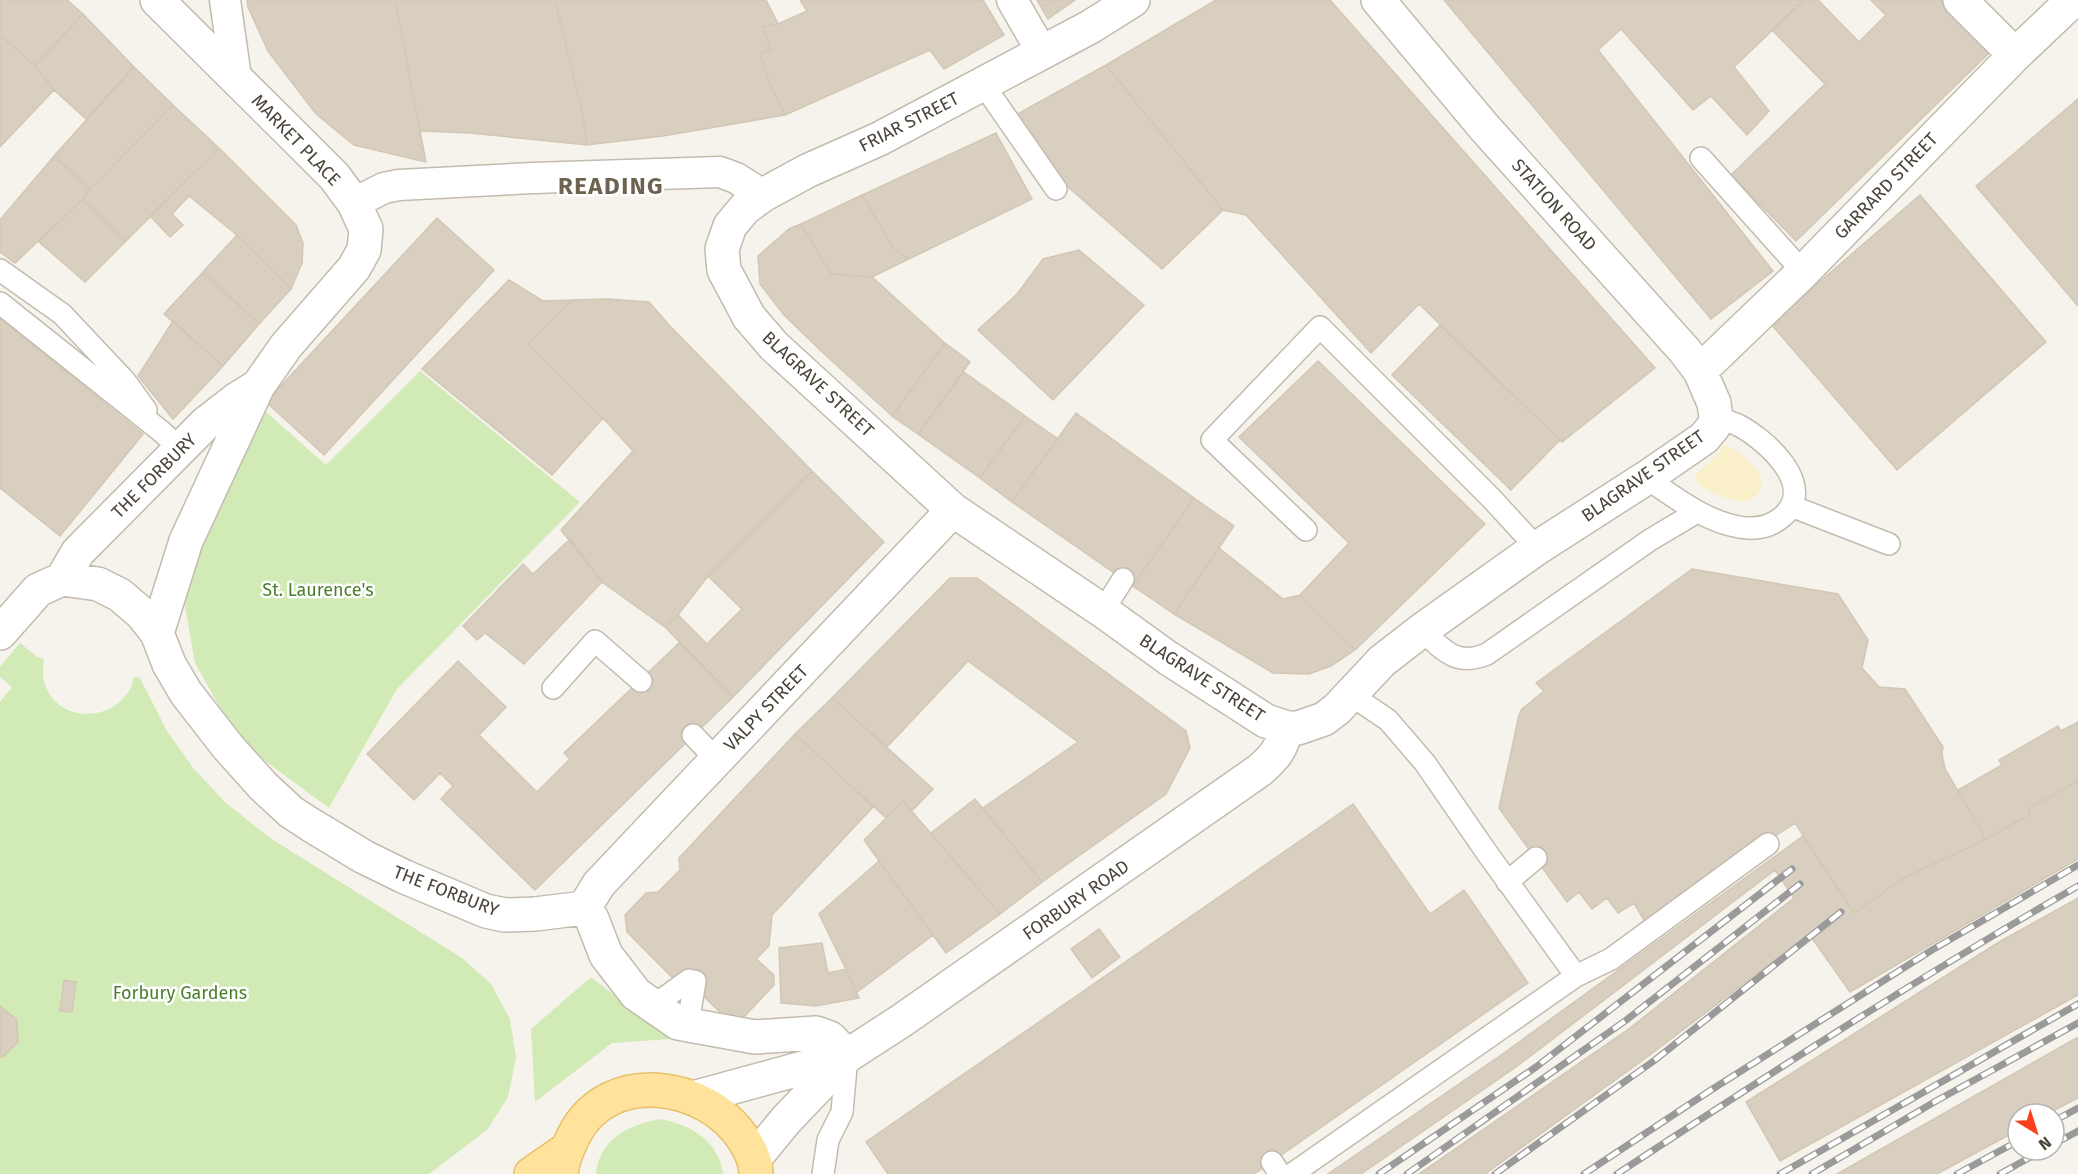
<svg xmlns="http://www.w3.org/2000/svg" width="2078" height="1174" font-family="'Fira Sans',sans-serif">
<rect width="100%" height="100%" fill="#f6f3ec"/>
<path fill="#d2eab5" d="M420,371L580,502L397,689L329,808L261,758L226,718L195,663L184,600L189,569L264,410L326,465Z
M20,643L37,657L44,659C43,668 42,678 46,687C62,728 126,720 134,677L140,678L167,731L194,769L226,803L270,838L462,958L491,984L510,1019L516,1058L508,1097L487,1130L429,1174H0V702L12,687L0,677V667Z
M591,977L670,1039L612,1043L535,1102L531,1029Z
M661,1119C690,1125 719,1140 723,1174H596C599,1139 630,1124 661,1119Z"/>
<path fill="#f9efc9" d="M1724,445C1734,448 1744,456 1751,464C1754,467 1759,471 1760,475C1766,488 1756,501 1743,501C1727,501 1707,491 1695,481L1696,473L1712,460Z"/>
<path fill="#d8cfc1" stroke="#d3c7b4" stroke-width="1.5" d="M0,0H67L83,14L35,66L0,35Z
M247,0H395L426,162L354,145L316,114L268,51L248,7Z
M395,0H555L582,111L587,145L470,133L420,131Z
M555,0H766L778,24L763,27L771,51L760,53L771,87L785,115L663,136L587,145L582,111Z
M800,0H983L1004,35L944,69L930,50L785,115L771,87L760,53L771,51L763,27L778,24L807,11Z
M1037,0H1075L1048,19Z
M1216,0H1330L1655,368L1562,442L1419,304L1371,353L1246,215L1223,210L1106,65Z
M1444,0H1804L1734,67L1769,111L1747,135L1711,96L1693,110L1621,29L1598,50L1773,271L1711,319Z
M1804,0H1818L1859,42L1886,15L1871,0H1943L1992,50L1796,241L1731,175L1825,84L1772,30Z
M83,14L134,67L86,119L54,90L35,66Z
M0,35L35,66L54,90L0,147Z
M1106,65L1223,210L1162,269L1043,165L1012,117Z
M134,67L173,105L90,189L54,156Z
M2078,99V306L1976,186Z
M173,105L219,148L125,242L83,199L90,189Z
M996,133L1032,199L909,259L894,249L862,195Z
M219,148L296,225L303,243L302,263L291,289L237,235L189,196L172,214L183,225L170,237L150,216Z
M54,156L90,189L83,199L15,263L0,252V220Z
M862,195L894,249L909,259L872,277L831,274L801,224Z
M1920,195L2046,342L1897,470L1771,324Z
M83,199L125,242L85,282L39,242Z
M437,218L494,270L324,455L266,402Z
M801,224L831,274L872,277L945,343L892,416L819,349L784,315L760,284L758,256L789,229Z
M237,235L291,289L259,324L203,272Z
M1079,250L1144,305L1053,400L978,330L1017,294L1043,259Z
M203,272L259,324L223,366L164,314Z
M509,280L543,301L572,300L528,344L603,418L552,475L422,369Z
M608,299L649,302L669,325L812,471L708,576L678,615L665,627L602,582L561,530L633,451L603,418L528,344L572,300Z
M0,318L143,434L60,536L0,488Z
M173,321L223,366L173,419L138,376Z
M1440,325L1560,440L1511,490L1392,375Z
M945,343L970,362L918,434L892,416Z
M1318,361L1485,524L1355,650L1300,595L1349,543L1239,437Z
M964,372L1025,416L980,478L918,434Z
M1076,413L1194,498L1133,586L1012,502Z
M1025,416L1058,439L1012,502L980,478Z
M812,471L884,542L733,697L665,627L678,615L707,644L742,609L708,576Z
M1194,498L1234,526L1174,614L1133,586Z
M570,539L602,582L524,664L485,633L477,640L463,626L523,564L533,574Z
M1219,548L1283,599L1300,595L1355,650L1331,666L1309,674L1273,673L1174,614Z
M1692,569L1838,594L1868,640L1862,668L1879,687L1905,689L1943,747L1942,754L1945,769L1986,839L1904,878L1854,913L1795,823L1645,922L1634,903L1618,913L1607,898L1592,909L1579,892L1567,902L1499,808L1519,715L1522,709L1544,691L1536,683Z
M950,578H977L1186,731L1190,748L1166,794L1042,882L983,808L1078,742L968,661L887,747L832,698Z
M679,643L733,697L535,890L441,799L453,786L440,773L414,800L367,754L458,661L506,707L479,735L537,792L570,759L564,753Z
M832,698L933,789L912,811L903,801L886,818L795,734Z
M2078,722V781L2028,809L2030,814L1986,839L1958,790L2002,765L1999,760L2058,726L2061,731Z
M795,734L873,807L772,915L769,946L756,959L774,975V985L740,1021L728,1020L694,987L674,979L627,932L625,915L646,893L658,892L680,870L679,858Z
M2078,781V859L1850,992L1809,934L1650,1055L1485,1174H1419L1630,1028L1794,898L1775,870L1516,1067L1361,1174H1328L1504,1053L1803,836L1854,913L1904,878L1986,839L2030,814L2028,809Z
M975,799L1042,882L1000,914L931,833Z
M903,801L1000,914L946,953L864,840Z
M1353,804L1430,914L1464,890L1528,983L1254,1174H888L866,1142Z
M879,861L933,935L857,992L819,914Z
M2078,898V995L1780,1161L1746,1102L1999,942Z
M1099,929L1120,957L1092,978L1071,949Z
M822,943L828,973L846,969L859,998L816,1006L781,1003L779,948Z
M64,980L76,982L72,1012L60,1011Z
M0,1006L17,1020L18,1042L3,1057H0Z
M2078,1037V1098L2047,1114H2018V1130L1937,1174H1837Z"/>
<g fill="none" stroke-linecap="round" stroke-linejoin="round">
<g stroke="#c2bbae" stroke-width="24">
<path id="service" d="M983,84L1056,189
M1701,158L1803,272
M0,270L62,314L125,381L146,410
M0,303L162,432L181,449
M1646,478C1675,497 1704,521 1739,527C1755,530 1770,527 1782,517C1819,486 1765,439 1738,425C1731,422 1723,420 1716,417
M1791,506L1889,544
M1306,530L1212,440L1320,327L1492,499L1537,548
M1103,611L1123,579
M1422,630C1443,650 1456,667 1487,654L1650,540L1697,512
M553,688L595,641L641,681
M1351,695L1388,720L1425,763L1487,853L1576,976
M693,735L717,760
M1507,882L1536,858
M653,1006L689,980
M688,1024L695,981
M1272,1162L1280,1174
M823,1174L828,1140L842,1112L847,1056
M1292,1174L1576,976L1611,959L1768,844"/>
</g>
<g stroke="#c2bbae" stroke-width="33">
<path id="pedestrian" d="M225,0L236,78
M1012,0L1042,52
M354,203L384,188L399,185L533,178L720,172L736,178L763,195"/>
</g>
<g stroke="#c2bbae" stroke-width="36">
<path id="minor" d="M1133,0L1090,27L879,139L807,171L763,195L745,208L730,226L722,249L724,270L749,317L774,346L953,510L1103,611L1168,658L1266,721L1287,728H1298L1324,719L1337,709L1382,661L1422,630L1537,548L1646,478L1704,438L1714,426L1716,417L1714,403L1700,371L1685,351L1484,127L1378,0
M1960,0L2015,55
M1700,371L1803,272L2015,55L2073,0
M62,579L78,552L206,423L237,399L258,386
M0,633L38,590L62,579L98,584L120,595L142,614L157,633L169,664L186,693L228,747L263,786L291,812L311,825L364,857L405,877L486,911L505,915L535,914L584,908
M157,633L186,541L258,386L286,346L354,268L364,250L366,229L354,203L334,176L157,0
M584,908L599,884L953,510
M584,908L592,919L606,955L636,994L678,1023L755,1037L816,1033L830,1038L847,1056
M693,1098L847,1056
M754,1159L786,1120L847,1056L901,1021L1260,770C1276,756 1281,749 1287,728"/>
</g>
<g stroke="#e6c16a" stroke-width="36">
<path id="primary" d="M531,1174L567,1149
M561,1174C562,1160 568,1147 574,1135C609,1067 707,1082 744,1140C751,1151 756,1161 756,1174"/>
</g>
<use href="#service" stroke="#fff" stroke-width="21"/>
<use href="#pedestrian" stroke="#fff" stroke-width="30"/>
<use href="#minor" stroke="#fff" stroke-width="33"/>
<use href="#primary" stroke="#ffe39c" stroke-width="33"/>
<g stroke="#9a9a9a" stroke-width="7">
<path id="rail" d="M2054,1121L2078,1108
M2054,1144L2078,1131
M1379,1174L1536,1067L1792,869
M1407,1174L1625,1021L1800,884
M1495,1174L1655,1060L1841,912
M1584,1174L1711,1090L1932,950L2078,865
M1617,1174C1769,1074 1921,976 2078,886
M1780,1174L2078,1004
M1812,1174L1936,1101L2078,1023
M1957,1174L2018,1141
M2000,1174L2043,1150"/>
</g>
<use href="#rail" stroke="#fff" stroke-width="4.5" stroke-dasharray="14" stroke-linecap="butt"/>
</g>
<g text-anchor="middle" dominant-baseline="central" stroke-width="5" stroke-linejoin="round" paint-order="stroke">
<g font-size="18" fill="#4b4439" stroke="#fff">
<text transform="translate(909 122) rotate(-27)">FRIAR STREET</text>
<text transform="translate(296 140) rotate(46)">MARKET PLACE</text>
<text transform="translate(1886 186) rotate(-46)">GARRARD STREET</text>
<text transform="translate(1554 205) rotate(48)">STATION ROAD</text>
<text transform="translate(818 384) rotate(43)">BLAGRAVE STREET</text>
<text transform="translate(154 476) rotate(-45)">THE FORBURY</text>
<text transform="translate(1643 476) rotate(-35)">BLAGRAVE STREET</text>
<text transform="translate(1202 678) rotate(33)">BLAGRAVE STREET</text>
<text transform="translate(766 708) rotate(-46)">VALPY STREET</text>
<text transform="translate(446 891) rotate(21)">THE FORBURY</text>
<text transform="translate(1076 900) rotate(-35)">FORBURY ROAD</text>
</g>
<g font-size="18" fill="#4a7f2a" stroke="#fff">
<text x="318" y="590">St. Laurence's</text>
<text x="180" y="993">Forbury Gardens</text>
</g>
<g font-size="24" font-weight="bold" letter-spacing="1.5" fill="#6e6250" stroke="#fff">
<text x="611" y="186">READING</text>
</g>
</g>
<g transform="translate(2036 1132) rotate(142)"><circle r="28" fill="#ffffff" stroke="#b7b4b0" stroke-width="1.5"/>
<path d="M0-4.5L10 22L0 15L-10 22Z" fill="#fc3f1d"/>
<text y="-9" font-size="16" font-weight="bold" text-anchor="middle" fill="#4b4439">N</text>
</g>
</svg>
